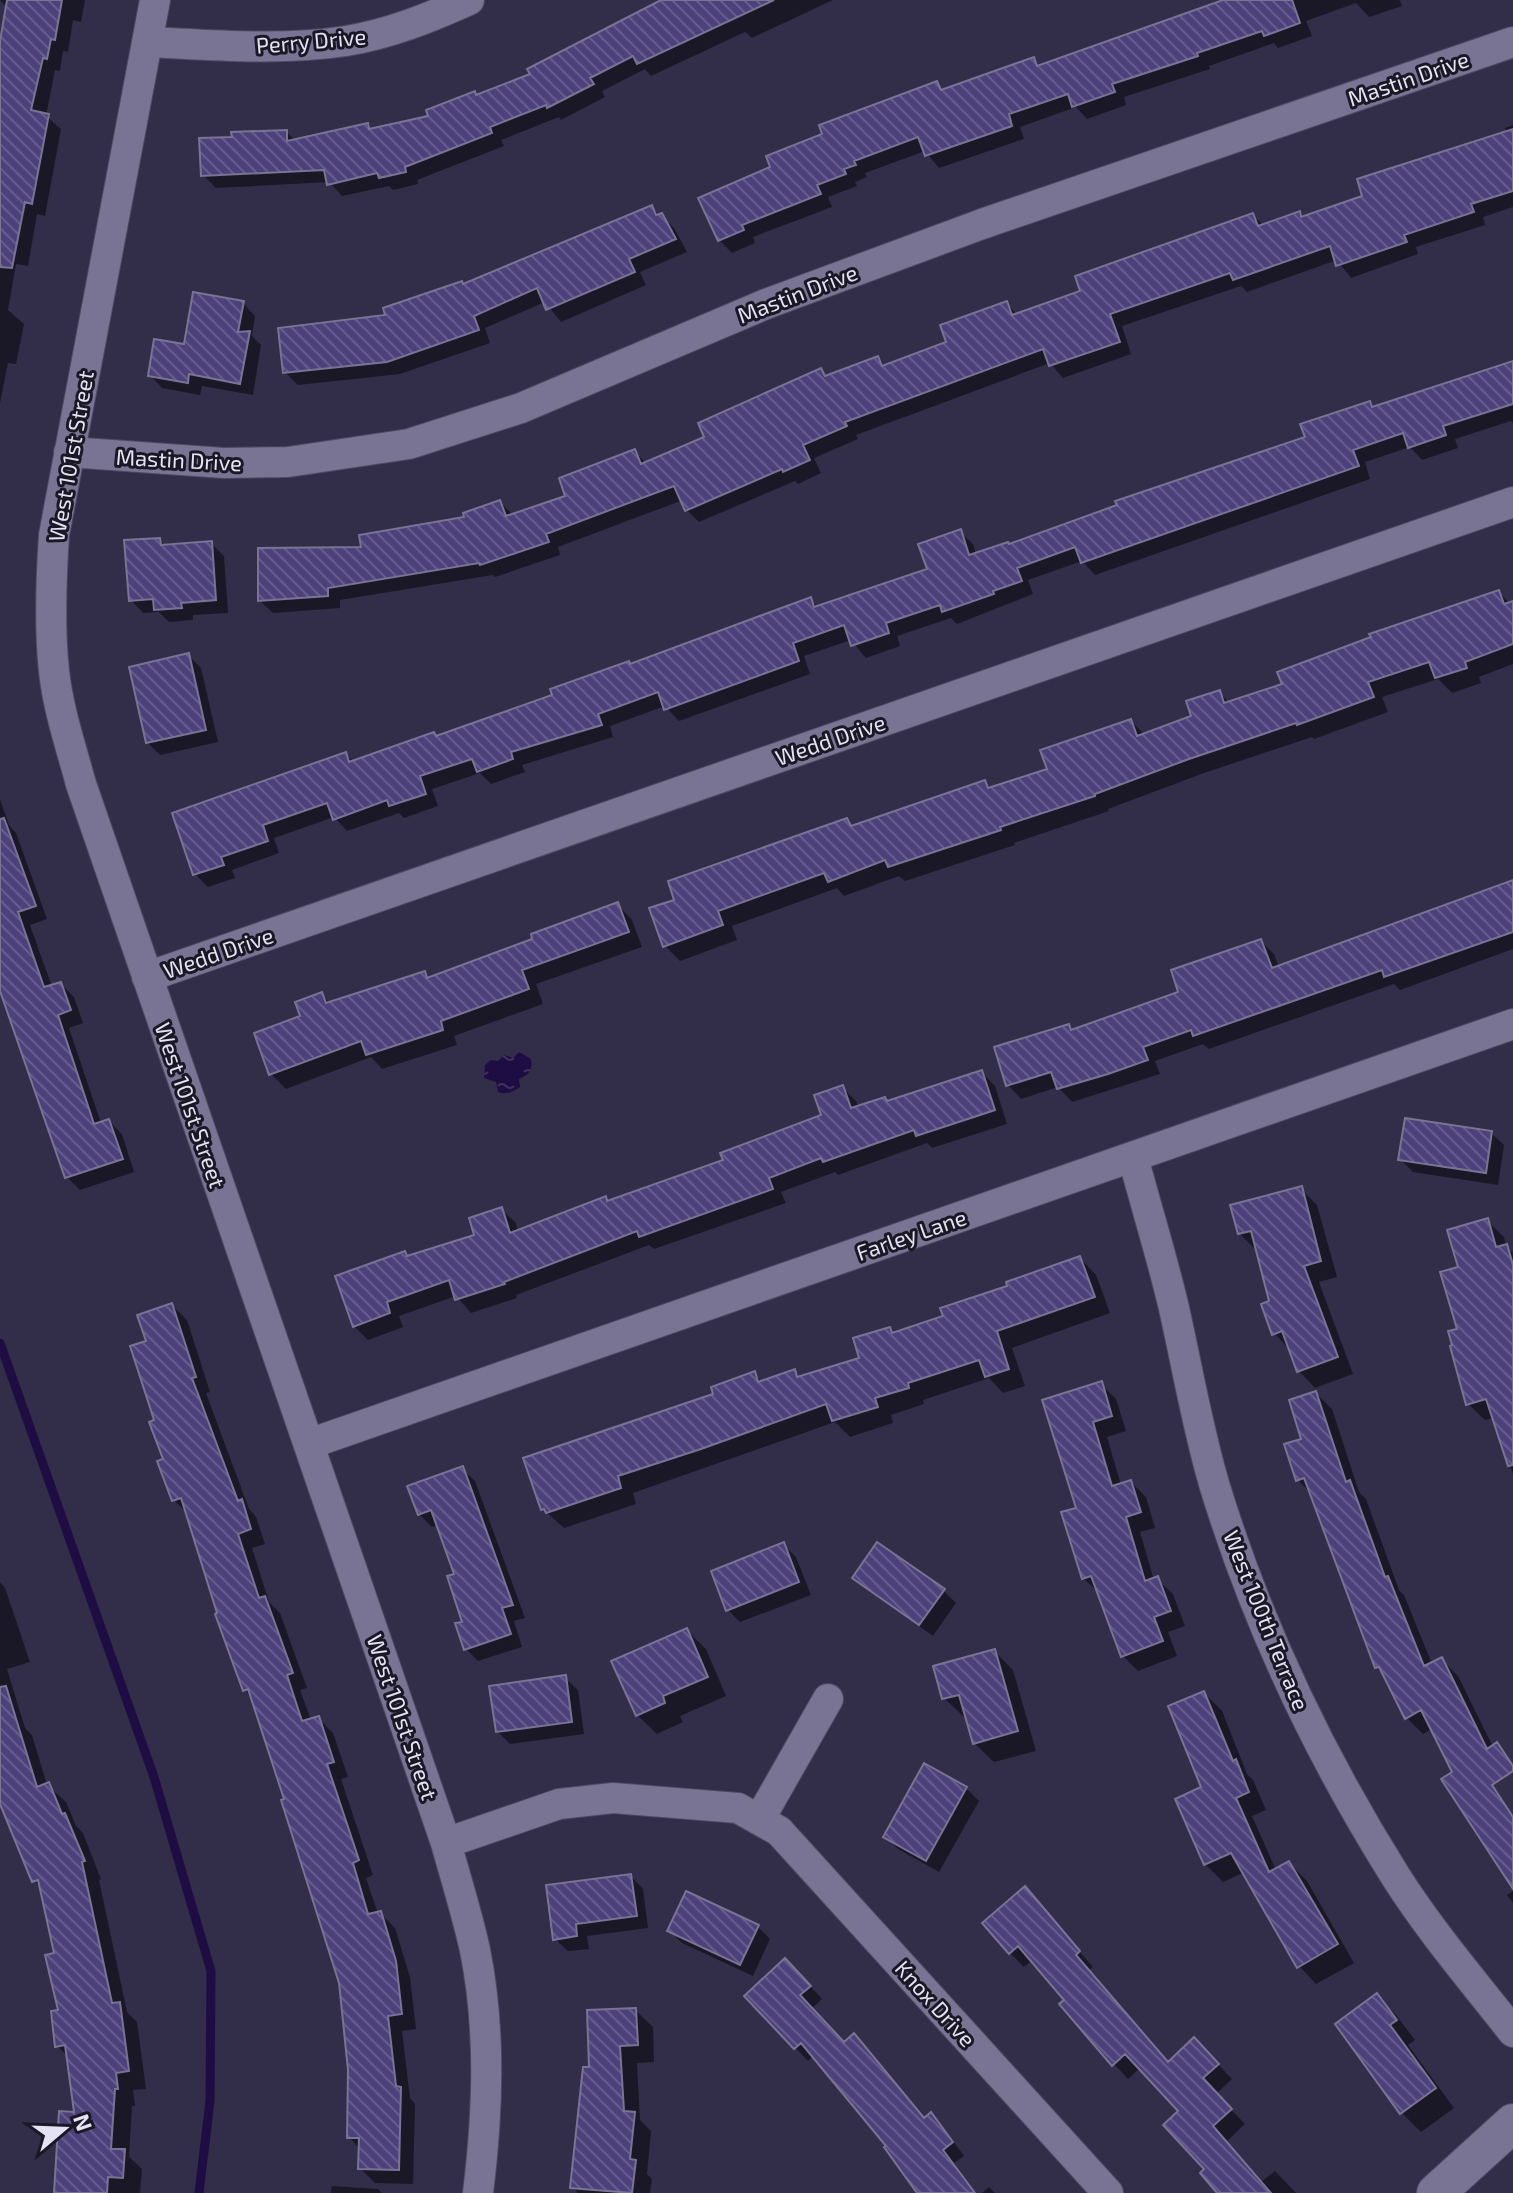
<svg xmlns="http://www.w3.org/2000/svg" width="1513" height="2193" font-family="'Exo 2',sans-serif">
<defs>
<pattern id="water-ripples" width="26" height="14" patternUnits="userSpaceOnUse" patternTransform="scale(2)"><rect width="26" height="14" fill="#1e0d43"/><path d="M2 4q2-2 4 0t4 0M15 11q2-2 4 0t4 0" fill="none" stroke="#3f305f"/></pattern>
<pattern id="building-back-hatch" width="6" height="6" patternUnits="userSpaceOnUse" patternTransform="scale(2)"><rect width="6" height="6" fill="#4d417b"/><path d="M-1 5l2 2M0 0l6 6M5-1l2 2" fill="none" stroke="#665c8e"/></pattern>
</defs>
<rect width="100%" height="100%" fill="#322d49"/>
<path fill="url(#water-ripples)" d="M519,1052L531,1059C533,1070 529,1075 519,1079L520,1087C513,1092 506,1095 498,1092L496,1082L484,1078L485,1065L491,1060L498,1061L504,1055L513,1058Z"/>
<path fill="#0007" d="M0,0H85L81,22L73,20L68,52L63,51L60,71L55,70L46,116L61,129L45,216L37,214L28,266L16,264L8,310L24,324L16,364L8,363L0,403V52L8,9Z
M683,0H833L752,38L745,32L651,76L645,69L602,91L605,97L561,120L559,117L501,140L504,146L417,180L418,184L393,190L389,186L342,196L329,182L216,188L203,175L234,139L286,132L296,141L367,125L372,130L431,117L532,75Z
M1229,0H1400L1402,6L1369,17L1356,3L1306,21L1312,36L1278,48L1274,43L1209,66L1210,69L1124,97L1126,105L1087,119L1076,107L1020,127L1024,139L939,168L925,151L865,173L867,177L855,182L857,186L828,197L832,207L753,237L755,243L732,253L719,240L772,168L825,136L937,83L945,91L1033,60L1040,66Z
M1513,125V207L1483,217L1485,225L1416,247L1418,254L1351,278L1337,260L1247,292L1241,286L1122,326L1131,354L1063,378L1050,363L856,435L858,439L814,458L821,473L798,484L795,481L699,522L687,510L683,500L558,547L560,555L495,577L493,575L340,600V608L273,613L260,601L467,519L500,502L513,515L568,497L635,452L647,464L707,438L821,370L828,377L877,358L886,367L949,344L1007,304L1018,315L1083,292L1253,215L1264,226L1299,214L1303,218L1365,197L1506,133L1505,128Z
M652,208L674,228L687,252L640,272L646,285L561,322L545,302L485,328L490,343L400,374L298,385L285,372L388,317Z
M243,303L255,316L252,336L261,345L253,395L202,386L200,395L162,388L150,375Z
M1513,362V423L1511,421L1455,439L1458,448L1422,460L1410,447L1365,462L1370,479L1095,575L1082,561L1028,580L1033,594L957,624L951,618L897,636L900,646L866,658L851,640L804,656L810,674L679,721L665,706L610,726L613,737L522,765L525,772L491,784L480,773L432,789L438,806L404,818L399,813L347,831L334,817L274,838L279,853L232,870L235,878L208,887L195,874L174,814L345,754L354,762L437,738L555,696L810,599L819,608L930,570L960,532L973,544L976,554L1009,546L1307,438L1369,403L1374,408Z
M160,540L166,547L211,543L224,556L228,613L193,615V620L169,622L159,612L143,613L131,600Z
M1499,592L1510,604L1513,603V664L1479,677L1481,683L1452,693L1438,679L1382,697L1388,712L1314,739L1312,737L1204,773L1108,809L1109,811L1014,843L1015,845L905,881L899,876L844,896L837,888L732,926L737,940L680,961L665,946L677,901L847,820L854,827L984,782L992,789L1049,770L1131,721L1145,735L1193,717L1219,692L1230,704L1284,685Z
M189,656L201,668L218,742L160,755L147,742Z
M0,799L9,825L16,833L47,919L30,925L52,987L61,984L74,997L83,1023L69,1028L101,1123L109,1121L122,1134L134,1172L80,1190L67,1177L3,992L0,993Z
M1513,883V949L1400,990L1394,984L1209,1049L1203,1044L1155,1061L1160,1074L1072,1102L1058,1087L1021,1099L1008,1085L1068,1026L1073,1031L1181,993L1261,941L1274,954L1279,967Z
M618,905L632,920L642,947L536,984L543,1004L454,1036L457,1045L382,1069L371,1057L286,1089L271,1074L303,1017L321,994L330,1003L424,973L430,979L535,940Z
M981,1072L995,1086L1007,1124L932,1148L927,1143L838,1175L835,1172L781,1192L786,1203L654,1249L649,1245L516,1295L517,1298L471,1313L456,1296L399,1316L403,1327L368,1340L354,1326L404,1253L409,1258L477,1236L502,1210L516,1223L518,1232L605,1198L609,1202L725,1161L823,1116L843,1088L856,1101L859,1108L888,1102Z
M1491,1133L1504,1145L1498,1185L1413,1172L1400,1159Z
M1301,1189L1317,1205L1337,1277L1319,1282L1353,1374L1315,1388L1299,1371L1291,1351L1274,1333L1272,1302L1256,1250L1239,1233Z
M1487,1221L1504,1237L1506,1247L1513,1253V1474L1494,1418L1485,1420L1468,1404L1460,1330L1461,1268Z
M1080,1258L1096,1275L1110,1313L1012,1348L1025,1386L1003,1393L989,1378L923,1400L924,1404L891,1415L893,1423L850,1437L835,1422L633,1493L636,1504L564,1528L542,1508L716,1395L754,1374L763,1383L794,1371L801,1378L861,1359L889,1329L894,1334L945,1318Z
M172,1305L187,1320L210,1392L206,1393L249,1509L256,1517L265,1544L252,1548L269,1602L280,1613L307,1688L300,1690L311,1720L318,1718L333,1733L348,1777L341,1779L373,1875L366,1878L378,1914L380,1913L395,1928L410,1977L416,2029L402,2031L410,2098L415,2104L413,2184L375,2183L360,2168L361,2150L349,2137L350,2070L341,1982L287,1800L253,1698L245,1690L188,1514L174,1500L165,1460L149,1342Z
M1101,1384L1116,1399L1126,1431L1107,1437L1121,1485L1131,1482L1146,1497L1155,1528L1140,1532L1154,1580L1157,1579L1173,1594L1185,1626L1168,1632L1177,1656L1138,1671L1123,1656L1099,1593L1083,1578L1079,1509L1045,1401Z
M1316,1393L1332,1409L1359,1492L1366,1499L1399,1590L1404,1595L1432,1664L1441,1659L1458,1676L1503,1767L1487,1780L1513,1817V1886L1432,1729L1423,1734L1406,1717L1386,1677L1377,1667L1312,1494L1298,1480L1304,1440Z
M462,1469L475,1481L525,1618L514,1621L522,1647L478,1661L466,1649L457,1576L438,1525L432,1527L419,1514Z
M784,1545L796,1557L811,1595L740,1622L728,1610Z
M855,1578L943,1590L956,1603L933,1636L868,1590Z
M0,1582L5,1588L30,1662L7,1669L25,1728L32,1735L47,1785L66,1802L76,1826L83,1833L101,1879L99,1880L127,2012L137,2022L146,2089L133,2090L135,2106H132L129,2157L142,2169L140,2193H56L76,2114L69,2057L57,2046L60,2012L56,1955L42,1889L34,1881L0,1799Z
M686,1630L706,1649L726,1696L680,1716L683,1722L657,1734L637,1715Z
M994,1651L1013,1670L1036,1751L994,1762L974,1743L967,1716L964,1717L944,1698Z
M565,1678L578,1690L584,1734L510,1744L497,1731Z
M1204,1693L1222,1711L1247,1774L1253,1780L1266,1810L1252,1816L1276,1870L1289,1863L1307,1881L1354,1963L1316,1984L1299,1966L1245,1872L1223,1882L1205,1864Z
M966,1788L979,1801L939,1872L898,1849L886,1837Z
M631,1876L643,1889L648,1928L587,1936L589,1949L568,1951L555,1939Z
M1025,1889L1093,1967L1089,1970L1169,2064L1208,2054L1232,2079L1216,2094L1245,2124L1226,2142L1261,2182L1275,2171L1296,2193H1219L1181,2111L1140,2068L1128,2079L1114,2064L1033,1960L1024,1967L1010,1953Z
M1513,1891V1903L1507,1895Z
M758,1927L770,1939L753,1976L682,1943L670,1931Z
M798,1973L822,1999L811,2009L844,2044L925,2119L931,2115L943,2127L964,2156L954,2163L976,2193H920L888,2146L814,2055L808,2061L747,1996Z
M1377,1996L1396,2015L1415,2040L1408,2045L1454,2108L1421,2132L1402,2113L1338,2025Z
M635,2010L653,2027L654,2062L637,2063L640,2120L651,2131L647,2174L652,2179L650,2193H578L572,2187L592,2069Z
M332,2186L378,2189L382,2193H331Z
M989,2187L995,2193H982Z"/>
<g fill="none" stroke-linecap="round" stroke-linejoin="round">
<path stroke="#1e0d43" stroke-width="9" d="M0,1343L154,1777L211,1971L210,2101L199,2193"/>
</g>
<path fill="url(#building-back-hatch)" stroke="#787494" stroke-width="2" d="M7,0H62L55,40L51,39L47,59L43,58L31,110L49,114L32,204L25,202L12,268L0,267V41Z
M661,0H774L637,64L633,56L590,78L594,84L547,108L546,105L490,127L492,133L405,167L406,172L379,178L377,173L327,185L324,170L201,176L199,138L232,137L231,132L287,130V141L368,123L369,129L428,116L426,110L475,91L476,95L530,74L527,69Z
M1223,0H1292L1300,23L1264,36L1262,31L1197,53L1198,56L1112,84L1115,92L1072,107L1068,94L1009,114L1012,126L925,156L918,137L854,161L856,165L844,169L846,174L817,185L821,194L742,225L744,230L718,241L698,198L770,167L766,156L822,134L819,125L937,81L941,90L1034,57L1037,66Z
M1513,129V191L1471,204L1474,212L1404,235L1407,242L1336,266L1330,246L1233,280L1230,273L1110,314L1120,342L1049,366L1043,349L845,422L847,426L803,445L810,460L783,472L782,469L685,511L674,486L546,534L549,542L480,565L479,563L328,588V596L258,601V548L361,547L359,535L464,517L463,513L500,500L506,516L565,496L559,478L635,449L641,464L704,437L698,423L821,368L825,376L878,356L882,366L946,342L940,325L1007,301L1012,315L1080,291L1075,276L1253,213L1258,226L1300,211L1301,217L1362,196L1357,179Z
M652,205L656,215L662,213L676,239L629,259L635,272L546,310L537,288L474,316L479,330L387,362L283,373L278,328L385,315L383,308L462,281L463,284Z
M193,292L244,301L238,332L250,331L240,384L189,374L188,383L148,376L154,339L184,344Z
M1513,361V404L1443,426L1446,435L1408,448L1403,433L1353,450L1359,466L1081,563L1075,547L1017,568L1022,581L993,591L994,594L942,612L940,605L886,623L889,633L851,646L844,625L793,643L799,661L664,710L658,692L598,714L602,725L511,752L513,759L477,772L472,759L420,776L426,794L389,806L387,800L333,820L327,803L263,825L268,841L221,857L224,865L193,875L172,813L346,752L349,762L434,732L436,736L552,695L550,689L629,661L630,664L811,597L814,607L927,569L918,544L961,529L969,555L1008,542L1009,544L1117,505L1115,501L1305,437L1300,424L1370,401L1372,407Z
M160,538L161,545L212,541L216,600L181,603L182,608L154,610L153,599L129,601L124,540Z
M1499,590L1504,604L1513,601V644L1465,662L1467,668L1435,678L1429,662L1368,682L1374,697L1297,725L1296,723L1189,759L1095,794V796L1000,827L1001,830L888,867L885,860L828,882L824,873L718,911L723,925L663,947L649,908L674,900L668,881L847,818L851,826L985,780L988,788L1047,769L1040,750L1131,719L1137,736L1191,716L1186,701L1220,690L1224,703L1282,684L1277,672L1371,637L1369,634Z
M189,653L206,730L146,743L129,667Z
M4,818L36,906L18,912L44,987L61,982L71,1010L58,1015L94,1124L109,1119L123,1159L65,1178L0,991V819Z
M1513,880V932L1384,977L1382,970L1193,1036L1191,1030L1143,1047L1148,1060L1108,1074L1057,1089L1051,1072L1006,1086L994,1047L1069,1024L1071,1030L1178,992L1171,970L1261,939L1272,968Z
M618,902L629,932L522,970L529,989L441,1021L443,1030L366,1055L361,1041L269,1075L254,1033L300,1016L295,1002L322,992L326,1003L425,971L427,978L532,939L531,934Z
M982,1070L995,1110L916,1136L914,1130L823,1162L821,1158L769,1178L773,1189L639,1237L637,1231L504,1282L505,1284L455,1300L449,1280L387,1302L390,1313L353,1327L335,1276L405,1251L407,1256L474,1235L469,1218L502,1207L510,1233L606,1196L607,1201L723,1160L720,1153L821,1115L814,1095L843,1085L851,1108L885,1097L887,1101Z
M1405,1118L1492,1131L1486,1173L1398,1160Z
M1302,1186L1321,1261L1304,1266L1338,1357L1297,1372L1282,1331L1272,1335L1261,1304L1269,1301L1251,1231L1238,1234L1230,1205Z
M1488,1218L1496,1247L1507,1244L1513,1265V1465L1508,1466L1486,1399L1466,1405L1450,1346L1452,1345L1448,1331L1457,1329L1440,1272L1458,1267L1447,1230Z
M1080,1256L1095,1297L997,1331L1009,1369L985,1377L979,1360L908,1383L909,1388L875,1398L878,1407L832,1421L826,1404L701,1449L618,1476L621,1488L546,1513L544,1509L541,1510L523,1458L713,1394L711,1387L755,1371L758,1382L795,1369L797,1377L859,1358L853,1338L890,1327L892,1333L943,1316L940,1308L1007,1286L1006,1282Z
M172,1303L196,1377L192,1378L238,1501L242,1499L251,1529L238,1534L259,1598L265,1596L293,1673L287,1675L302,1721L319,1716L334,1762L327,1764L359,1860L353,1863L368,1914L381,1911L396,1961L402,2014L388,2016L396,2086L401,2087L399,2170L358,2169L359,2138H347L348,2070L339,1983L281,1800L284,1799L248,1689L243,1691L215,1614L217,1613L181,1498L172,1501L157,1461L163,1459L149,1422L154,1420L130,1346L146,1341L137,1315Z
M1102,1381L1112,1416L1093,1422L1112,1486L1131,1480L1141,1512L1126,1517L1145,1581L1158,1576L1171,1611L1154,1617L1163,1641L1121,1657L1091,1576L1082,1579L1061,1512L1076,1508L1042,1400Z
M1316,1391L1346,1482L1350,1480L1385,1577L1388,1576L1424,1666L1442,1657L1487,1749L1497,1742L1513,1766V1771L1492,1785L1513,1817V1889L1441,1779L1452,1772L1421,1710L1405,1719L1379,1667L1375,1668L1304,1478L1296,1481L1284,1444L1301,1439L1289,1400Z
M463,1466L513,1605L502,1608L511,1634L464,1650L455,1623L462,1622L447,1576L454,1574L431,1510L418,1515L407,1486Z
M784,1542L799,1582L726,1611L711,1571Z
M877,1542L945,1589L919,1625L852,1578Z
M687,1628L708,1677L663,1696L665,1703L636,1716L611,1661Z
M995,1649L1018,1731L973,1744L959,1695L942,1699L933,1666Z
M566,1675L572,1722L496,1732L489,1686Z
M6,1686L37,1787L49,1782L62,1814L65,1813L85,1861L82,1862L112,2003L120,2002L129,2071L116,2073L118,2089H115L111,2149H125L123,2178L108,2177L107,2193H54L59,2111L74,2112L65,2045L55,2047L51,2011L58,2010L45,1955L54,1953L38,1880L32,1882L0,1804V1687Z
M1204,1691L1233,1761L1236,1759L1249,1792L1236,1798L1269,1872L1289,1861L1338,1944L1297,1968L1231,1853L1204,1865L1175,1799L1201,1787L1168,1706Z
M924,1763L967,1787L926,1861L883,1837Z
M631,1874L637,1916L576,1924L577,1936L553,1940L546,1885Z
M1025,1886L1080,1951L1076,1955L1168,2062L1194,2037L1219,2064L1203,2078L1232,2109L1213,2126L1271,2193H1217L1200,2173L1204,2169L1163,2125L1178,2111L1125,2054L1112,2066L1059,2004L1064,2000L1018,1946L1009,1954L982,1923Z
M686,1891L759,1925L740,1965L667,1931Z
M785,1958L811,1986L800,1995L844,2042L854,2033L924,2118L931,2112L953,2142L943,2150L975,2193H917L884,2147L886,2146L801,2043L794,2049L744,1996Z
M1377,1993L1397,2020L1390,2025L1436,2088L1400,2114L1335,2024Z
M636,2008L638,2045L620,2046L624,2111L635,2112L630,2159L636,2160L632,2193L570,2188L583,2067H589L587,2010Z"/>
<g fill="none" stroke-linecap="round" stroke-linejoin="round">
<g stroke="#4f4a61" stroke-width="32">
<path id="minor" d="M155,0L54,535C51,580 49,626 54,671C58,709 71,747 81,784L446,1843C456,1879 467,1914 475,1950C491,2030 488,2112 478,2193
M148,42C213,45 281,51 346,41C389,34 429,18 469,0
M69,452L224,463L288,462L409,444L521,408L766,304L982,224L1513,42
M147,977L1513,502
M1133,1157C1146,1206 1161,1254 1173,1304C1187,1365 1197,1427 1215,1487C1257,1624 1320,1756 1396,1877C1431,1932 1473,1981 1513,2032
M309,1444L1513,1024
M759,1820L828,1699
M446,1843L559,1804L613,1798L738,1808L779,1831L1108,2193"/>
</g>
<g stroke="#4f4a61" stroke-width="40">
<path id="tertiary" d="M1436,2193L1513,2123"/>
</g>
<use href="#minor" stroke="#797494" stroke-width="30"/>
<use href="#tertiary" stroke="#797494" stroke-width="38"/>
</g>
<g text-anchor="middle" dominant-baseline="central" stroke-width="6" stroke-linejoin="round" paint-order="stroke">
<g font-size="22" fill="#e4e2f4" stroke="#1a1824">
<text transform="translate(311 40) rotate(-5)">Perry Drive</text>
<text transform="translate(1408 78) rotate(-19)">Mastin Drive</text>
<text transform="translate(797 293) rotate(-21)">Mastin Drive</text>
<text transform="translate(70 456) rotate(-80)">West 101st Street</text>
<text transform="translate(179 459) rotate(3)">Mastin Drive</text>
<text transform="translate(830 739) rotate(-19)">Wedd Drive</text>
<text transform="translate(218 952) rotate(-19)">Wedd Drive</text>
<text transform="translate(191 1105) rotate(71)">West 101st Street</text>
<text transform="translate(911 1234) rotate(-19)">Farley Lane</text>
<text transform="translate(1267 1620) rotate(68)">West 100th Terrace</text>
<text transform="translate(403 1717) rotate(71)">West 101st Street</text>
<text transform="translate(936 2003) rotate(48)">Knox Drive</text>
</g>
</g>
<g transform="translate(64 2129) rotate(71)" stroke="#1a1824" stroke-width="6" paint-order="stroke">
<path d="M0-6L14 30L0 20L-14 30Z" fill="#e4e2f4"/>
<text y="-12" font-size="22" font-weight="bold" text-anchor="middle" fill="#e4e2f4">N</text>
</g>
</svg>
